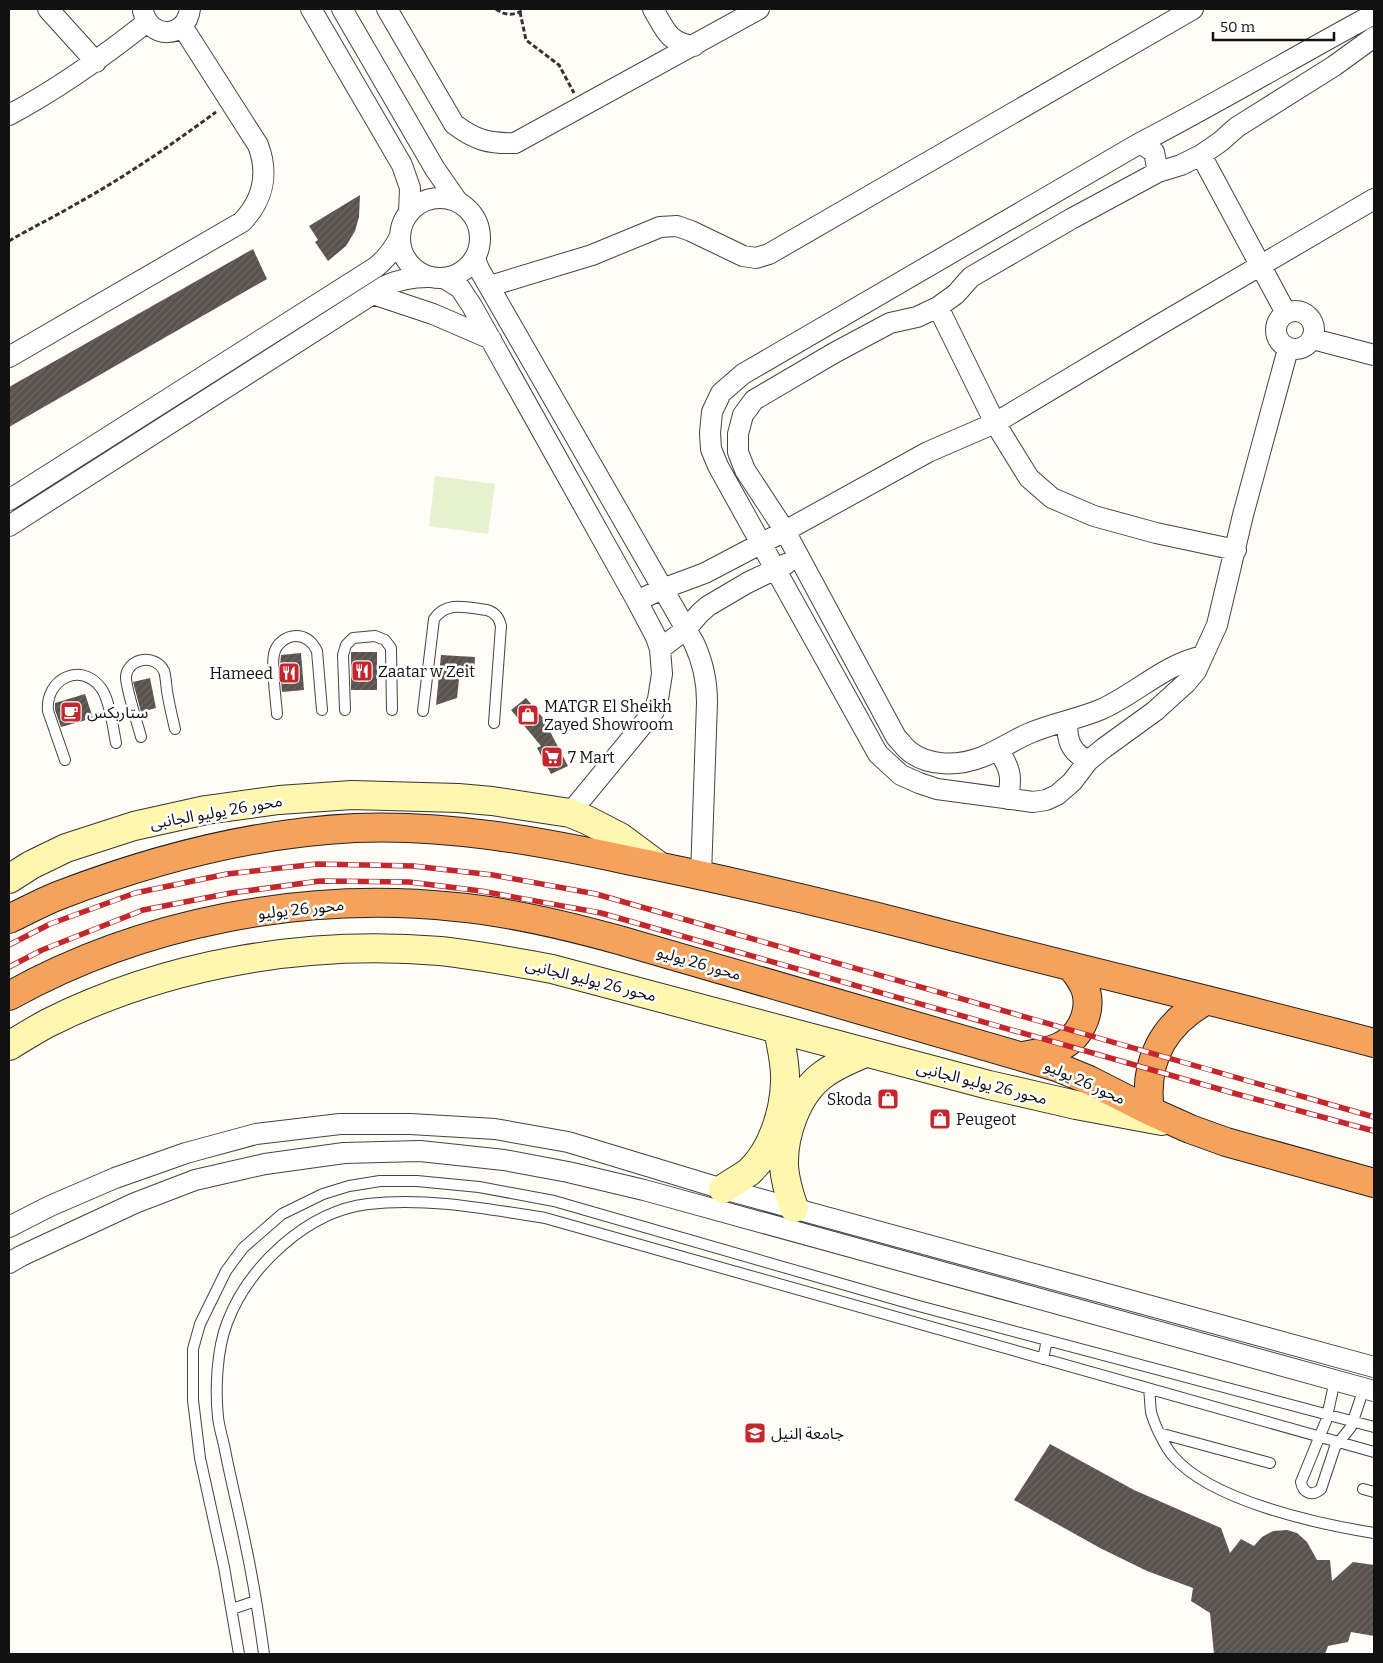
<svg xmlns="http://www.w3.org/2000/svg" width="1383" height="1663" font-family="Bitter,'Noto Sans Arabic',serif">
<defs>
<pattern id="building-hatch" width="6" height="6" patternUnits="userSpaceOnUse" patternTransform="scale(1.25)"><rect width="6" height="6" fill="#5a524d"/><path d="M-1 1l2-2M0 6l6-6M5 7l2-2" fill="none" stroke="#6d6662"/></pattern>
</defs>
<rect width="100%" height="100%" fill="#fffdf5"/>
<path fill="#e6f2cf" d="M435,476L495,484L488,534L429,526Z"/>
<path fill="url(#building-hatch)" d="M360,195L359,217L355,231L346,246L328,261L315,242L318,240L309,226Z
M253,249L267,279L9,427V387Z
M351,652H377V690H351Z
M301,653L304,690L282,692L280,667L281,655Z
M441,655L475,657L474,671L460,670L457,698L436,705Z
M150,678L156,708L141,712L133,682Z
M85,694L93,718L61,727L55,710V703Z
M526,698L543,718L568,766L551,774L537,748L541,746L511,710Z
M1050,1444L1134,1490L1221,1528L1230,1553L1241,1539L1254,1546L1262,1537L1273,1531L1287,1530L1297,1533L1307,1542L1317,1560H1330L1332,1581L1353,1562L1374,1565V1636L1351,1632L1348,1642L1328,1646L1325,1654H1214L1210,1613L1191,1601L1193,1588L1147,1571L1100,1548L1014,1500Z"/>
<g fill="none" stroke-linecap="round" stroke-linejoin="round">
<g stroke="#444" stroke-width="12">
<path id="lane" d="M345,710L343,655L346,645L353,638L375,636L385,640L391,648L392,710
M423,711L434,619C447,600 468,608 487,610C496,613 499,618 501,626L494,723
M277,714C276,699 271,667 274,654C276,644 286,636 296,636C307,636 313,643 317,651L322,710
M141,737C138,725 125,686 126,676C129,657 156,654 164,671C166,677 166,684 167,691C169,704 172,716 175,729
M65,760L48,711C45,679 81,661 101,688C110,700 113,728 116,743
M1043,1359L1047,1340
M1335,1380L1326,1421L1301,1482C1303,1493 1312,1497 1321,1489L1335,1447L1351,1427L1364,1388
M1149,1389C1150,1396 1150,1404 1151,1412C1154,1424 1165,1447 1173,1456C1211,1501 1318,1524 1374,1533
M1159,1433L1270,1463
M1363,1489L1374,1492
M232,1609L256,1601
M239,1654L224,1567L200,1458L193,1400V1349L200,1324L226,1271L243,1248L282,1214L323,1194L349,1186L380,1181H417L479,1187L554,1201L915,1305L1374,1427
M264,1654C259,1617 253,1579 245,1542C239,1512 231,1481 225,1450C223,1439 219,1428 218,1417C215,1389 217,1349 227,1323C248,1267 307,1211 368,1204C427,1197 487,1209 545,1218L1374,1452"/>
</g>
<g stroke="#444" stroke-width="22">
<path id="street" d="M48,9L96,62
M311,9L402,165L410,188L409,212
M342,9L435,169L458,202
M387,9L454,124C475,140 489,144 515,143L759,9
M653,9C665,29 668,43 694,46
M143,11C150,40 186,39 190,9
M9,115C58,89 103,57 147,22
M1140,143L1154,152L1158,172
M1201,155L1286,313
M400 238a40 40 0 1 1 80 0a40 40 0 1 1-80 0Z
M475,259L479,269L694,643C703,662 707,681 707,702L701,875
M444,278L460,288L472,306L637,601L656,637L660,649L662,674L658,699L654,711L570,813
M490,286L592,255L660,227L677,226L691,231L743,256L756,258L769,254L1193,9
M373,294L433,314L491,339
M938,307L995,423L1029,478L1052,498L1094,516L1156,533L1236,550
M1276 330a19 19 0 1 1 38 0a19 19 0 1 1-38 0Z
M1313,339L1374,355
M1288,349L1243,515L1217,625L1196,671L1186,683L1155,711L1104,748L1088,761L1072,782L1057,795L1046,800L1033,802L937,789L919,783L901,775L878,754L718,466L711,449L710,433L712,412L721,393L743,374L1140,143C1219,102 1296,56 1374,14
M9,357L242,222C263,200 269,174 258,145L182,26
M9,500L376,267C387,258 394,249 400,236
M9,526L385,286C400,279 412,277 428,277
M637,601L662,589L705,573L785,531L928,452L995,423L1159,325L1374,199
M660,649L686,629L700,613L708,606L747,583L786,564
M1203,656C1165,664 1137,693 1102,709C1079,719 1053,723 1030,733C1013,740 998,751 982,757C959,766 928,767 909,751C904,747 900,741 896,737L785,531L745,470L738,452V434L743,415L754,400L834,353L890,323L917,317L938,307L956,294L971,277L1071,219L1158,172L1181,165L1201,155L1220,142L1237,127L1334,66L1374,37
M1067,721C1067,741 1070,751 1088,761
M998,750C1011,769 1012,777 1008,799
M9,1227L50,1206L115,1178L186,1153L256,1134L340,1124H410L495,1129L568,1142L723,1189L1374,1367
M9,1263L21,1256L135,1203L195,1180L265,1164L344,1153L420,1151L504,1160L568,1172L644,1190L1374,1391"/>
</g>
<g stroke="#333" stroke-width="30">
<path id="secondary" d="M9,879L31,865L66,848L134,826L206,810L279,800L352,795L458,798L492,801L570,813L587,820L620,837L659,866
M9,1046C22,1038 35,1030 48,1023C168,963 307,940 440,951C477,955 515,962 552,969L989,1085L1076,1105L1162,1121
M723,1189C731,1183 741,1178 749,1172C772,1151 784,1113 785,1082C786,1064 781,1046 778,1029
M794,1208C789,1194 785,1181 784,1166C783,1135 797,1093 824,1074C836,1065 851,1059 865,1053"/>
</g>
<g stroke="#222" stroke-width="30">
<path id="highway" d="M9,919C26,911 42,902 60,895C154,859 254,833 355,828C446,824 538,841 627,860C722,879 816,901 909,925C1064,966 1220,1002 1374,1043
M9,996C142,922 304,891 456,907C511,912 565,925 619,940L1057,1067L1089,1080L1150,1111L1190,1129L1226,1142L1374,1183
M1023,1056C1034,1054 1046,1052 1057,1048C1079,1040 1092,1013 1086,991C1083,982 1078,975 1072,968
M1150,1111C1143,1062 1163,1024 1207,1000"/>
</g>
<path stroke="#333" stroke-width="3" stroke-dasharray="5 2.5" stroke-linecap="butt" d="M496,9C505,16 515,16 524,9
M520,12L526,40L559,65L574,93
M9,241C31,228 54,217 76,204C125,177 171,145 216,112"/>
<use href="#lane" stroke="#fff" stroke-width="10"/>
<use href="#street" stroke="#fff" stroke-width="20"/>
<use href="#secondary" stroke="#fff6b0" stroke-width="28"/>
<use href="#highway" stroke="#f5a25d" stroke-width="28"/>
<g stroke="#c4262e" stroke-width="5.5">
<path id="rail" d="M9,945L50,924L135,893L227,874L317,864L413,866L493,875L596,894L1374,1117
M9,967L42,950L143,910L231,893L320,881L409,882L481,891L601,913L1233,1093L1374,1131"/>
</g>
<use href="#rail" stroke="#fff" stroke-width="4" stroke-dasharray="11" stroke-linecap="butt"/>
</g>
<defs>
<g id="restaurant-square" transform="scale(1.125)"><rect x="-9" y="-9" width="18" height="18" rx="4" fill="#c4262e" stroke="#fff"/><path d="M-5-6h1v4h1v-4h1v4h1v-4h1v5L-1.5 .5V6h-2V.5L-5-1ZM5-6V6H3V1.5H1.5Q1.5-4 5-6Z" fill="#fff"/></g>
<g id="cafe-square" transform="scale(1.125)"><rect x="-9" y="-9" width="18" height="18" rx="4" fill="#c4262e" stroke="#fff"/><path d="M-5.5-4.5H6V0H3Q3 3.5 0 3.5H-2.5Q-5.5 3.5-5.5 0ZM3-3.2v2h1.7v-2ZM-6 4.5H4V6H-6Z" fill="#fff"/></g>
<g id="shop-square" transform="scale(1.125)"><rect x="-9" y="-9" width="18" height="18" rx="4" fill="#c4262e" stroke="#fff"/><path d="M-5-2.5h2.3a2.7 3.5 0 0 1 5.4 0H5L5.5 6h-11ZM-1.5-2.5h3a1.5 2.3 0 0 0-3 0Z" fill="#fff"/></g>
<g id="supermarket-square" transform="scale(1.125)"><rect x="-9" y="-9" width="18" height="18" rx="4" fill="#c4262e" stroke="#fff"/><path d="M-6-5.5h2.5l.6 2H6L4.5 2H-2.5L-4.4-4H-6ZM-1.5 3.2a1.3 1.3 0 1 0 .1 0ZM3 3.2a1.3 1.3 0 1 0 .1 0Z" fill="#fff"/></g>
<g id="university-square" transform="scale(1.125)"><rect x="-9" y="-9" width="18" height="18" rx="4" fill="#c4262e" stroke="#fff"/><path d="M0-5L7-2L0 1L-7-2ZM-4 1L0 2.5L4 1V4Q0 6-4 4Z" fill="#fff"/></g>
</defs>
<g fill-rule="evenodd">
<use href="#restaurant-square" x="362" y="671"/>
<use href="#restaurant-square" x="289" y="673"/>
<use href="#cafe-square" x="71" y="712"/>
<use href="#shop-square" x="528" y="715"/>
<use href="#supermarket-square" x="552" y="757"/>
<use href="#shop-square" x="888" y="1099"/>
<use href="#shop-square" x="940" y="1119"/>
<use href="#university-square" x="755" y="1433"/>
</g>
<g text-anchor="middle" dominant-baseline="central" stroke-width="5" stroke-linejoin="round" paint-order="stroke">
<g font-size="16" fill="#111" stroke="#fff" text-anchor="start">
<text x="378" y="671">Zaatar w Zeit</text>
<text x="273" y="673" text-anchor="end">Hameed</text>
<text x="544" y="706">MATGR El Sheikh<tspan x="544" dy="18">Zayed Showroom</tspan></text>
<text x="87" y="712">ستاربكس</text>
<text x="568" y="757">7 Mart</text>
<text x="872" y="1099" text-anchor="end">Skoda</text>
<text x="956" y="1119">Peugeot</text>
<text x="771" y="1433">جامعة النيل</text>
</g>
<g font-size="16" fill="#111" stroke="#fff">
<text transform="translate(216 812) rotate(-10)">محور 26 يوليو الجانبى</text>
<text transform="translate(301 909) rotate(-6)">محور 26 يوليو</text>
<text transform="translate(699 963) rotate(16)">محور 26 يوليو</text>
<text transform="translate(591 980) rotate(14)">محور 26 يوليو الجانبى</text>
<text transform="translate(1085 1082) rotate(24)">محور 26 يوليو</text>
<text transform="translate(982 1083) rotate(14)">محور 26 يوليو الجانبى</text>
</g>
</g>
<rect width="1383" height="1663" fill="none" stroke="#111111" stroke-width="20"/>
<path d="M1213 32v8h121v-8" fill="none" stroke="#111111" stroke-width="2.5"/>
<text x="1220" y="32" font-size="15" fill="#111111" stroke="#ffffff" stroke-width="4" paint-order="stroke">50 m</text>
</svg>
